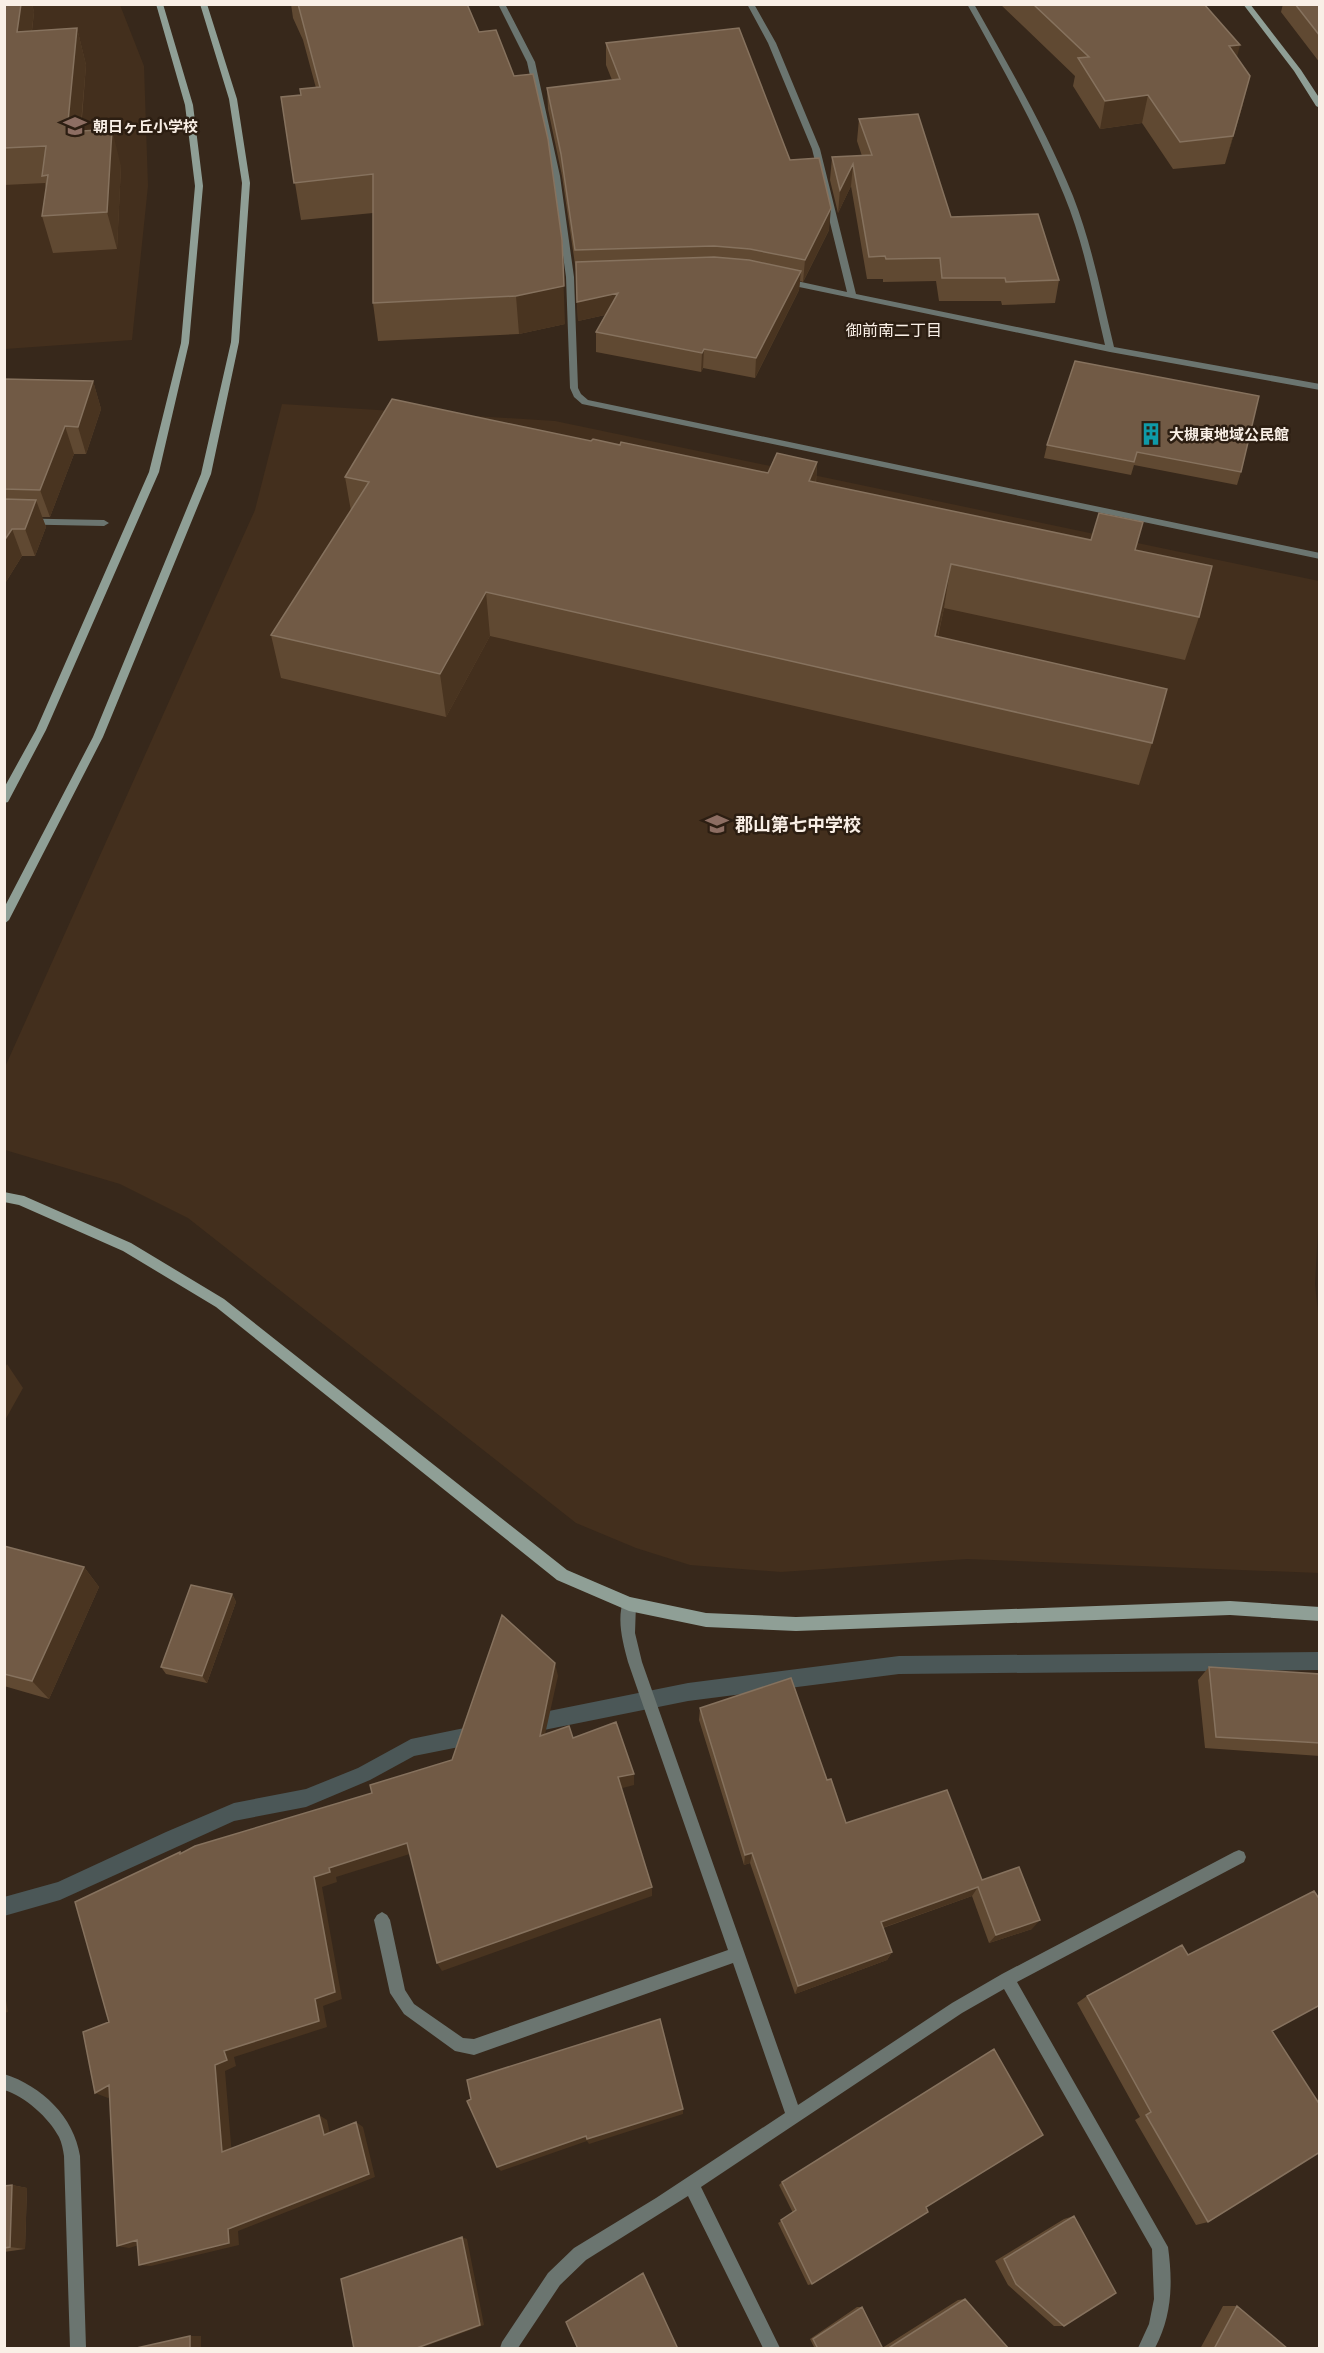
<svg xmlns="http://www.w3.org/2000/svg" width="1324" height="2353" font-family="'Titillium Web','Noto Sans JP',sans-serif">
<rect width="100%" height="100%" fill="#37281b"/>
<path fill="#432f1d" d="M5,5H120L144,66L148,186L132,340L5,349Z
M282,404L555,421L1319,581L1320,1194L1315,1284L1320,1332L1319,1573L967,1559L781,1572L690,1565L636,1548L576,1523L188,1218L120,1184L5,1150V1067L255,510Z"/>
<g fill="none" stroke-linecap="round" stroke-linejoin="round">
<path fill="#4b5757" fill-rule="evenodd" d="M1320,1652V1670L899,1674L688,1701L529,1733L523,1730L520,1724L523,1718L529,1715L688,1683L899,1656Z
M479,1725L485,1728L488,1734L485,1740L479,1743L414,1756L370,1780L306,1807L234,1821L60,1900L4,1916V1897L58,1882L166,1832L234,1803L306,1789L358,1768L411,1739Z"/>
<path fill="#6b7570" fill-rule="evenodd" d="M498,4H505L535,62L560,176L574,277L578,388L581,394L588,400L1320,553V559L582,404L574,397L570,388L566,277L552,176L527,62Z
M747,4H754L776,43L820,149L856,294L1105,345C1093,295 1084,243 1064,195C1037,129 1002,67 967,4H974C1009,67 1046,129 1073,196C1092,245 1102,297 1114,347L1320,384V390L1110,352L780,283V279L783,278L847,292L812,149L768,43Z
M4,518L104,520L109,523L104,526L4,524Z
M629,1597L634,1599L636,1604L635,1633L642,1662L798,2105L952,2003L1002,1974L1234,1852L1239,1850L1244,1852L1246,1857L1244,1862L1017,1982L1168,2247C1173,2283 1172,2316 1155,2348H1138L1149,2324L1154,2299L1152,2249L1004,1989L962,2013L701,2187L780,2348H763L688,2196L586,2260L560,2285L518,2348H500L502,2342L548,2273L574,2248L656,2198L785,2113L733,1963L474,2055L455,2051L404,2014L390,1993L374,1920L377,1915L382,1912L387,1915L390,1920L405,1990L414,2004L463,2038L474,2039L728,1950L628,1662C623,1643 616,1619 624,1599Z
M4,2074C42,2086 74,2117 80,2156L86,2348H70L64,2156C63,2150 62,2143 59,2137C49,2118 25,2096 4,2090Z"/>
<path fill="#8f9f96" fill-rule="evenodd" d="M156,4H163L193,105L203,186L189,343L159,472L46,730L8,802L4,803V788L36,730L149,472L181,343L195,186L185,105Z
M200,4H207L237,99L250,183L239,342L211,474L103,737L9,920L4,924V908L93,737L201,474L231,342L242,183L229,99Z
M1243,4H1250L1301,70L1320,99V108L1316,106L1294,71Z
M4,1192L24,1196L131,1243L224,1299L567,1570L630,1597L706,1613L796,1617L1230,1601L1320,1607V1621L1230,1615L796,1631L706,1627L629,1611L557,1580L216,1307L123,1251L19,1205L4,1202Z"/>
</g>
<path fill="#604932" d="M4,4H32L34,12L32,31L77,28L86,65L81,131L121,166L117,249L53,253L42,216L46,188L45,183L4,185Z
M291,4H467L565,324L519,334L378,341L373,303V213L301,220L281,97L301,95L316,88L303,40L293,18Z
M1000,4H1204L1237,57L1243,104L1225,164L1173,169L1142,123L1100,129L1073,86L1075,76Z
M1283,4H1320V63L1281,12Z
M606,43L790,160L829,230L803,282L800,281L799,290L755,378L703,368L701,372L596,352V332L605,315L578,321L576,271L562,176L548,109L547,88L612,80L606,65Z
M859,119L951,217L1059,280L1055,303L1002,305L1001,301H939L936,281L883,282V279H867L851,186L838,213L830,180L832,157L862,156L857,141Z
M4,379L93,381L101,409L86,454H74L50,517H42L46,527L35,556H22L4,585Z
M1259,396L1241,472L1237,485L1134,465L1131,475L1044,458L1047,445Z
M591,441L620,445L768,473L817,462L816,483L1136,550L1199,617L1185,660L944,608L938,637L1152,743L1139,785L490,636L446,717L281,678L271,635L351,511L345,477Z
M4,1546L84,1567L99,1587L49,1699L4,1686Z
M232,1594L236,1602L207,1683L166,1674L161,1667Z
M1209,1667L1320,1674V1756L1205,1748L1198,1680Z
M700,1708L827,1780L846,1823L982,1880L1032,1929L989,1943L972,1896L883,1928L892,1952L887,1960L795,1994L750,1863L744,1865L699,1720Z
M1188,1955L1272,2031L1208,2222L1196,2225L1135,2120L1140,2117L1077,2003L1087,1996Z
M782,2182L926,2207L812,2284L808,2285L778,2223L793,2213L779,2185Z
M12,2185L27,2188L25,2249L4,2252V2186Z
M1074,2216L1064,2326H1054L1008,2285L995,2261L1064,2219Z
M965,2299L1009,2349H815L810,2339L857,2307H862L882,2348L958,2300Z
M1223,2306H1237L1288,2349H1200Z"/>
<path fill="#493420" d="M21,4H32L34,12L27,69L17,32Z
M77,28L86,65L77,169L67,132Z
M1240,45L1233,73L1229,46Z
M1250,76L1243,104L1225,164L1233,136Z
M1148,95L1142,123L1100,129L1105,101Z
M112,129L121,166L117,249L107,212Z
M853,164L851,186L838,213L840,190Z
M831,208L829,230L803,282L805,260Z
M562,240L565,324L519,334L516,296Z
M801,271L799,290L755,378L756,358Z
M618,293V312L578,321L577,302Z
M704,349L703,368L701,372L702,353Z
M93,381L101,409L86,454L78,427Z
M65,426L74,454L50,517L40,490Z
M817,462L814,506L809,481Z
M36,500L46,527L35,556L25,529Z
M12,529L22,556L4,585V541Z
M951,564L944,608L928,679L935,636Z
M486,592L490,636L446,717L440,674Z
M7,1364L23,1388L4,1422V1369Z
M84,1567L99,1587L49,1699L32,1681Z
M232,1594L236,1602L207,1683L202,1676Z
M555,1663L558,1676L542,1748L540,1736Z
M634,1774V1785L619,1789L618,1777Z
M407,1843L413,1853L336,1877L337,1882L322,1887L342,1999L323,2006L327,2027L234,2057L236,2066L225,2071L232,2156L222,2152L215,2065L224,2051L315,1999L314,1877L329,1868Z
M752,1853L750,1863L744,1865L745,1855Z
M652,1887V1896L442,1971L437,1963Z
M978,1887L972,1896L876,1930L881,1922Z
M1040,1920L1032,1929L989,1943L996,1935Z
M892,1952L887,1960L795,1994L798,1986Z
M4,1989L8,2012L4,2013Z
M109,2085L121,2091L108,2098L95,2093Z
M683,2109V2114L589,2144L587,2141L501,2171L497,2167L586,2136Z
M319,2115L327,2120L331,2139L324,2135Z
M356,2122L363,2127L375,2177L238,2231L239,2245L151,2266L139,2265L228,2229Z
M12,2185L27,2188L25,2249L10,2247Z
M462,2237L467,2239L484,2325L418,2349H414Z
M137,2240L149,2242L129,2248L117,2246Z
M190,2336H201V2349H190Z"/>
<path fill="#715a45" stroke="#86725e" stroke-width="1.5" d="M4,4H21L17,32L77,28L67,132L112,129L107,212L42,216L48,175L42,176L46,146L4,148Z
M298,4H467L479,32L496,30L514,76L533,74L548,139L562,240L564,286L516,296L373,303V174L294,183L281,97L301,95L300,89L320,87Z
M1033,4H1204L1240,45L1229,46L1250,76L1233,136L1180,142L1148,95L1105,101L1078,58L1089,57Z
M1295,4H1320V36Z
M739,28L790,160L819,158L831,208L805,260L750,249L714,246L575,250L561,154L547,88L620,79L606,43Z
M918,114L951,217L1038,214L1059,280L1006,282L1005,278H942L940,258L886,259L885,256L869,257L853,164L840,190L832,157L872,155L859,119Z
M714,257L749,260L801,271L756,358L704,349L702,353L596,332L618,293L577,302L576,262Z
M1075,361L1259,396L1241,472L1137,452L1134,462L1047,445Z
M4,379L93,381L78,427L65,426L40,490L4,489Z
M392,399L591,441L593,439L620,445L621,442L768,473L777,453L817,462L809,481L1091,540L1099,513L1143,522L1135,550L1212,566L1199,617L951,564L935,636L1167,689L1152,743L486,592L440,674L271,635L369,482L345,477Z
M4,499L36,500L25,529H12L4,541Z
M4,1546L84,1567L32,1681L4,1674Z
M191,1585L232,1594L202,1676L161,1667Z
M502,1615L555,1663L540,1736L569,1726L573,1738L616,1722L634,1774L618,1777L652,1887L437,1963L407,1843L329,1868L330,1872L314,1877L335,1992L315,1999L319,2021L224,2051L227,2060L215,2065L222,2152L319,2115L324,2135L356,2122L369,2174L228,2229L229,2243L139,2265L137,2240L117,2246L109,2085L95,2093L83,2032L109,2022L75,1902L180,1852V1854L195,1846L372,1793L370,1785L452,1760Z
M1209,1667L1320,1674V1743L1216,1737Z
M791,1678L827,1780L831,1779L846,1823L947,1790L982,1880L1019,1867L1040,1920L996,1935L978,1887L881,1922L892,1952L798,1986L752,1853L745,1855L700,1708Z
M1314,1891L1320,1900V2005L1272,2031L1320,2105V2152L1208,2222L1146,2115L1151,2112L1087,1996L1182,1945L1188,1955Z
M660,2019L683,2109L587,2139L586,2136L497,2167L467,2101L471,2099L467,2080Z
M994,2049L1043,2135L926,2207L928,2212L812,2284L781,2220L796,2210L782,2182Z
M12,2185L10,2247L4,2248V2186Z
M1074,2216L1116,2293L1064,2326L1016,2284L1004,2259Z
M462,2237L480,2325L414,2349H354L341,2279Z
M643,2273L678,2349H578L566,2322Z
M965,2299L1009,2349H887Z
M1237,2306L1288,2349H1214Z
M862,2307L883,2349H818L813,2339Z
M190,2336V2349H132Z"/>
<defs>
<g id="school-bare" transform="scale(1.8)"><path d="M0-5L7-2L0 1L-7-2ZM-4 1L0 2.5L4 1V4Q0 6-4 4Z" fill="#8d6e63" stroke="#2c1e12" stroke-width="2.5" paint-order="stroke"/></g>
<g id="building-bare" transform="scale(1.8)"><path d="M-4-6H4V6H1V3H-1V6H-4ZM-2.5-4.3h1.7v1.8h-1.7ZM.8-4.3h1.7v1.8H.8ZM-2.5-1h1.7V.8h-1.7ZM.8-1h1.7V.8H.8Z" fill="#0f9aa8" stroke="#2c1e12" stroke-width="2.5" paint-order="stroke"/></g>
</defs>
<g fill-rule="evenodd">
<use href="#school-bare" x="75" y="126"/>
<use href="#building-bare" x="1151" y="434"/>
<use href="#school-bare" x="717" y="824"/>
</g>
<g text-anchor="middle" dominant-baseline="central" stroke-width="5" stroke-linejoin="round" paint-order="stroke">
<g font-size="15" font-weight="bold" fill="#f9efe6" stroke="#2c1e12" text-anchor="start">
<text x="93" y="126">朝日ヶ丘小学校</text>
<text x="1169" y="434">大槻東地域公民館</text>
</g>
<g font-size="16" fill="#f9efe6" stroke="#2c1e12">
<text x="894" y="330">御前南二丁目</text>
</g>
<g font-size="18" font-weight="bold" fill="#f9efe6" stroke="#2c1e12" text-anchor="start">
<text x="735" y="824">郡山第七中学校</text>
</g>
</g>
<rect width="1324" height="2353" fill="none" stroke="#f9efe6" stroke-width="12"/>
</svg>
